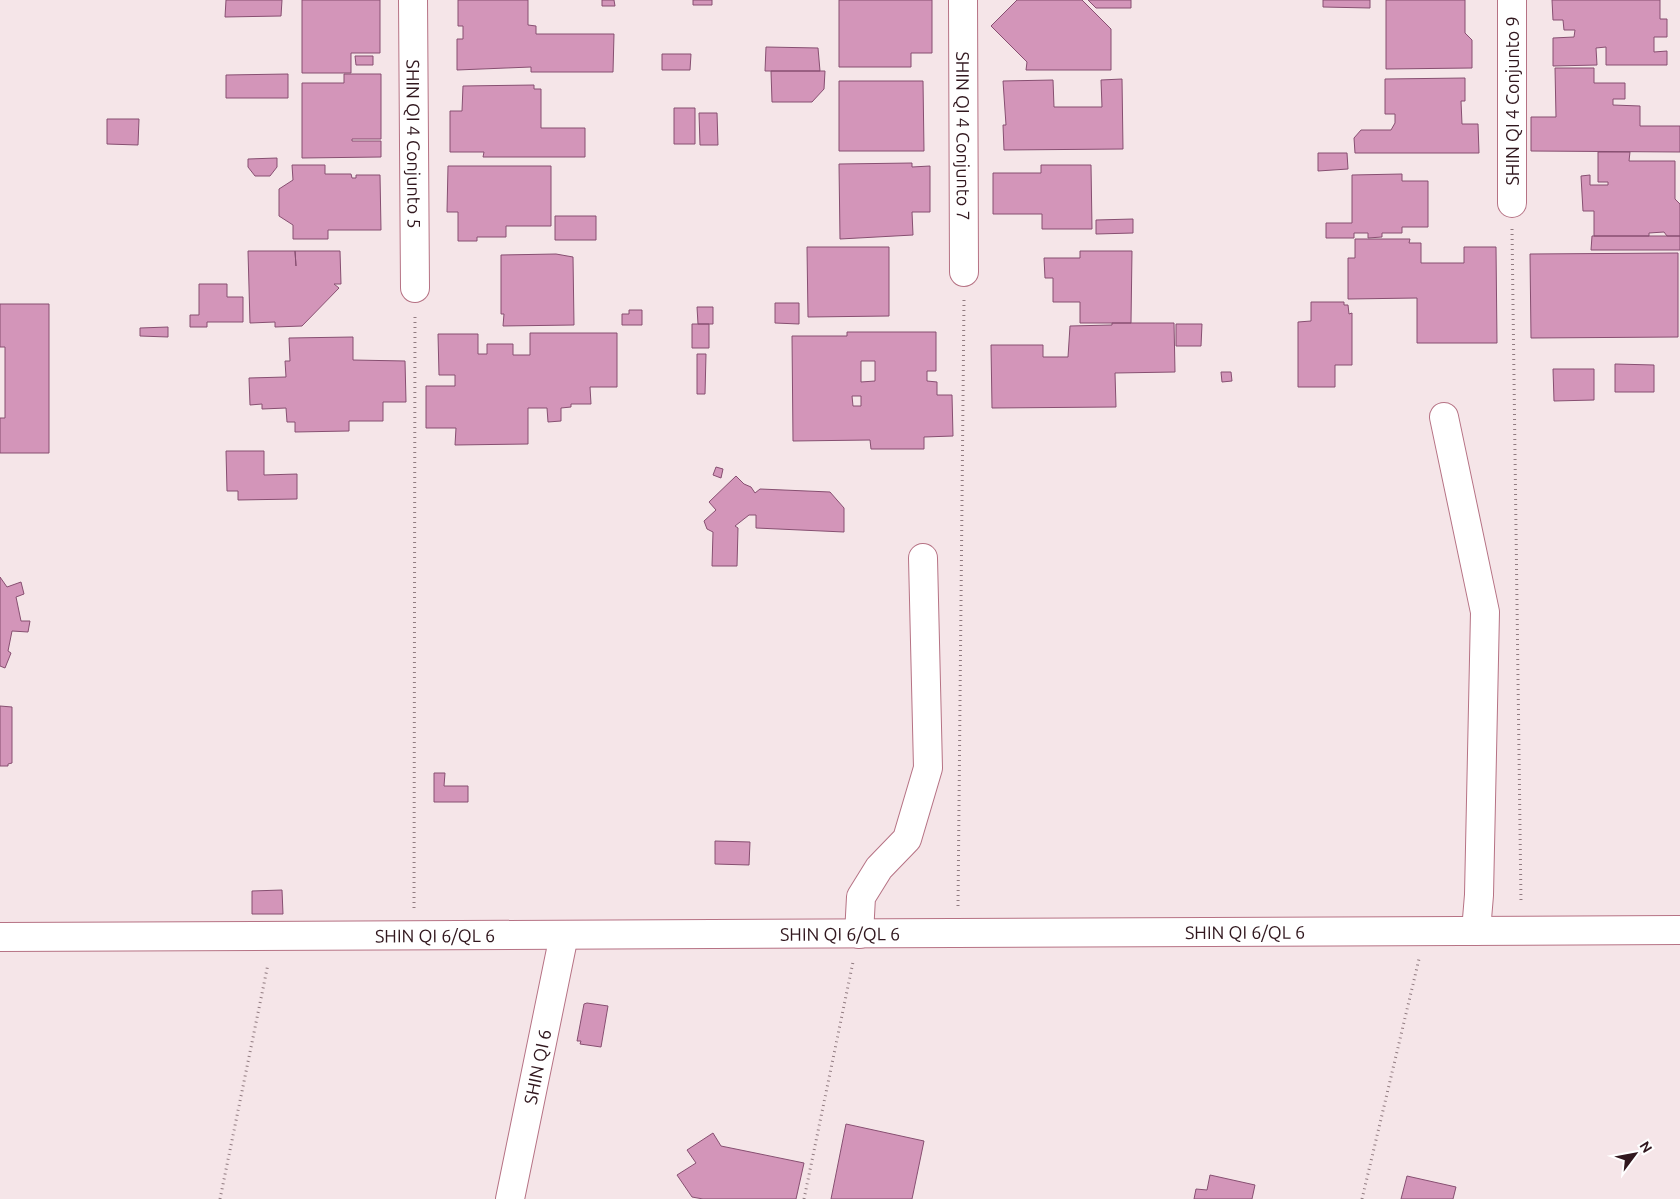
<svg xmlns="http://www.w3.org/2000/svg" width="1680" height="1199" font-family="Ubuntu,sans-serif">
<rect width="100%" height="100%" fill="#f5e5e8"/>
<path fill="#d395b9" stroke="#874f71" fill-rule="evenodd" d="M226,0H282L281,16L225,17Z
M302,0H380V53H351V73H302Z
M458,0H528V25L536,26V34H614L613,72H531V67L457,70V39H463V26H458Z
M602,0H614L615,6H602Z
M693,0H712V5H693Z
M839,0H932V53H911V67H839Z
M1017,0H1082L1111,29V70H1026L1027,62L991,26Z
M1088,0H1131V8H1096Z
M1323,0H1370V8L1323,7Z
M1386,0H1465V33L1472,40V68L1386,69Z
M1552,0H1660V19H1667V37H1654V52L1667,51V65H1606V47L1596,48L1597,65L1553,66V38L1574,37L1575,30H1564L1563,20H1553Z
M766,47L818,48L820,71H765Z
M662,54H691L690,70H662Z
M355,56H373V65H356Z
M1555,68H1594V83H1625V99H1613V105L1640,106V126H1680V152L1531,151V117H1556Z
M771,71H825L824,89L812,102H772Z
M288,74V98H226V75Z
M344,74H381V139H352V141H381V157L302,158V83H344Z
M1465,78V101H1461L1462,124H1478L1479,153H1355L1354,138L1361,130H1391L1395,123V114H1385V79Z
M1122,79L1123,149L1004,150L1003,125H1006L1003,81L1053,80L1054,107H1102L1101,80Z
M839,81H923L924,151H839Z
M534,85V89H541V128H585V157H483L484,152H450V111H462L463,86Z
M674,108H695V144H674Z
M699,113H717L718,145H700Z
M107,119H139L138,145L107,144Z
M1598,152H1630L1629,161H1675V199L1680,204V236H1667L1664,232L1649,233V236H1594V211H1583L1581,176L1590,175V185H1608V182H1598Z
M1318,153H1347L1348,169L1318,171Z
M277,158V167L270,176H255L248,167V159Z
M912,163V167L930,166V212H912L913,235L840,239L839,164Z
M292,165H325V174H351L352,178H356V175H380L381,230H328V239H293V225L279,216V189L293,180Z
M1041,165H1091L1092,229H1042V214H993V173H1041Z
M448,166H551V226H506V237H477V241H458V212H447Z
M1402,174V181H1428V227H1402V233H1382V237L1368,238V233H1354V238H1326V223H1352V175Z
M555,216H596V240H555Z
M1133,219V233L1096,234V220Z
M1592,236H1680V250H1591Z
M1355,239H1410L1409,243H1421V263H1464V247H1496L1497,343H1417V298L1348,299V258H1355Z
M807,247H889V316L808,317Z
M248,251H295L296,266L295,251H340L341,284H334L339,288L302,326L275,327V322L250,323Z
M1080,251H1132L1131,323H1080V302H1053V278H1045L1044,258H1080Z
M1678,253V337L1531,338L1530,254Z
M556,254L573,257L574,325L503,326L504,314H501V255Z
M199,284H227V297H243V322H207V327H190V315H199Z
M1311,302H1344V305H1348L1349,314L1352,313V365H1335V387H1298V322L1311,321Z
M775,303H799V324L775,323Z
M0,304H49V453H0V418H5V347H0Z
M697,307H713V324H698Z
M629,310H642V325H622V314H629Z
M1112,323H1174L1175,372L1115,373L1116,407L992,408L991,345H1043V357H1068L1070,326L1112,325Z
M692,324H709V348H692Z
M1176,324H1202L1201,346H1176Z
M168,327V337L140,336V328Z
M847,332H936V371H927V381L937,382V395H952L953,436L924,437V449H871L870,440L793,441L792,336H847ZM861,361H875V381L861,382ZM852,396H861V406H853Z
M530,333H617V387H590L591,404H571V407L561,408V421L548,422L547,408H528V444L455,445L456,428H426V386H455V375H439L438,334H478V354H487V344H513V355H530Z
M353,337V360L405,361L406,402H383V421H349V431L295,432V422H287L286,408L262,409V404L250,405L249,378L286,377L285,361H290L289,338Z
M697,354H706L705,394H697Z
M1615,364L1654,365V392H1615Z
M1553,369H1594V400L1554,401Z
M1221,372H1231L1232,381L1222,382Z
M226,451H264V475L297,474V499L238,500V491H227Z
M716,467L723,469L721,478L713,475Z
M736,476L744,484L751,487L755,493L760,489L830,492L844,508V532L756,528V515H749L735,526L738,528L737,566H712L713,532L707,529L704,521L716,510L709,502Z
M0,577L7,587L21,582L24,594L16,597L21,621H30L28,632L12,631L8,651L11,653L5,668L0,666Z
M0,706L12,707V763L8,764V766H0Z
M434,773H445L444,786H468V802H434Z
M715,841L750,842L749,865L715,864Z
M282,890L283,914H252V891Z
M587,1003L608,1006L601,1047L580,1044L581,1041H577L584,1004Z
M846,1124L924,1141L912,1199H831Z
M713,1133L721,1146L804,1163L796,1199H703L692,1197L677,1175L696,1163L687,1150Z
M1210,1175L1255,1185L1252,1199H1194L1196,1189L1207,1190Z
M1407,1176L1456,1187L1453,1199H1401Z"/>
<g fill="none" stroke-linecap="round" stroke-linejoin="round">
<g stroke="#b67284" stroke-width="30">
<g id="minor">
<path id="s1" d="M413,0L415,288"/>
<path id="s2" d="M963,0L964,272"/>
<path d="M1512,203V0"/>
<path d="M1444,417L1485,612L1479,895L1476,931"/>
<path d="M859,934L861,897L879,868L907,839L928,768L923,558"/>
<path id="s3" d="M0,937L1680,930"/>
<path id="s4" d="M510,1199L564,935"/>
</g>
</g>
<path stroke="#917b80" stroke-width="3" stroke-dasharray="1 4" stroke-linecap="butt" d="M1512,229L1521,903
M958,906L964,299
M414,908L415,314
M220,1199L268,964
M804,1199L853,962
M1362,1199L1419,959"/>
<use href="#minor" stroke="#fff" stroke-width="28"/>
</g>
<g text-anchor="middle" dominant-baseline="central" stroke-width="4.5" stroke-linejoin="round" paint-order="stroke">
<g font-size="18" fill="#31171e" stroke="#fff">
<text transform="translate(1512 101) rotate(-90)">SHIN QI 4 Conjunto 9</text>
<text stroke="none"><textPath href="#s2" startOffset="136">SHIN QI 4 Conjunto 7</textPath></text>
<text stroke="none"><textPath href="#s1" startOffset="144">SHIN QI 4 Conjunto 5</textPath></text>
<text stroke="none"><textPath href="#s3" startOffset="1245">SHIN QI 6/QL 6</textPath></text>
<text stroke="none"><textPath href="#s3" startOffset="840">SHIN QI 6/QL 6</textPath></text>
<text stroke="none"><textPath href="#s3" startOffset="435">SHIN QI 6/QL 6</textPath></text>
<text stroke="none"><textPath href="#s4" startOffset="135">SHIN QI 6</textPath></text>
</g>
</g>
<g transform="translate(1635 1154) rotate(58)" stroke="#ffffff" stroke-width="4" paint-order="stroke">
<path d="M0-4L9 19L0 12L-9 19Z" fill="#31171e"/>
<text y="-8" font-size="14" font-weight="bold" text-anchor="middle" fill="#31171e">N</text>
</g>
</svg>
